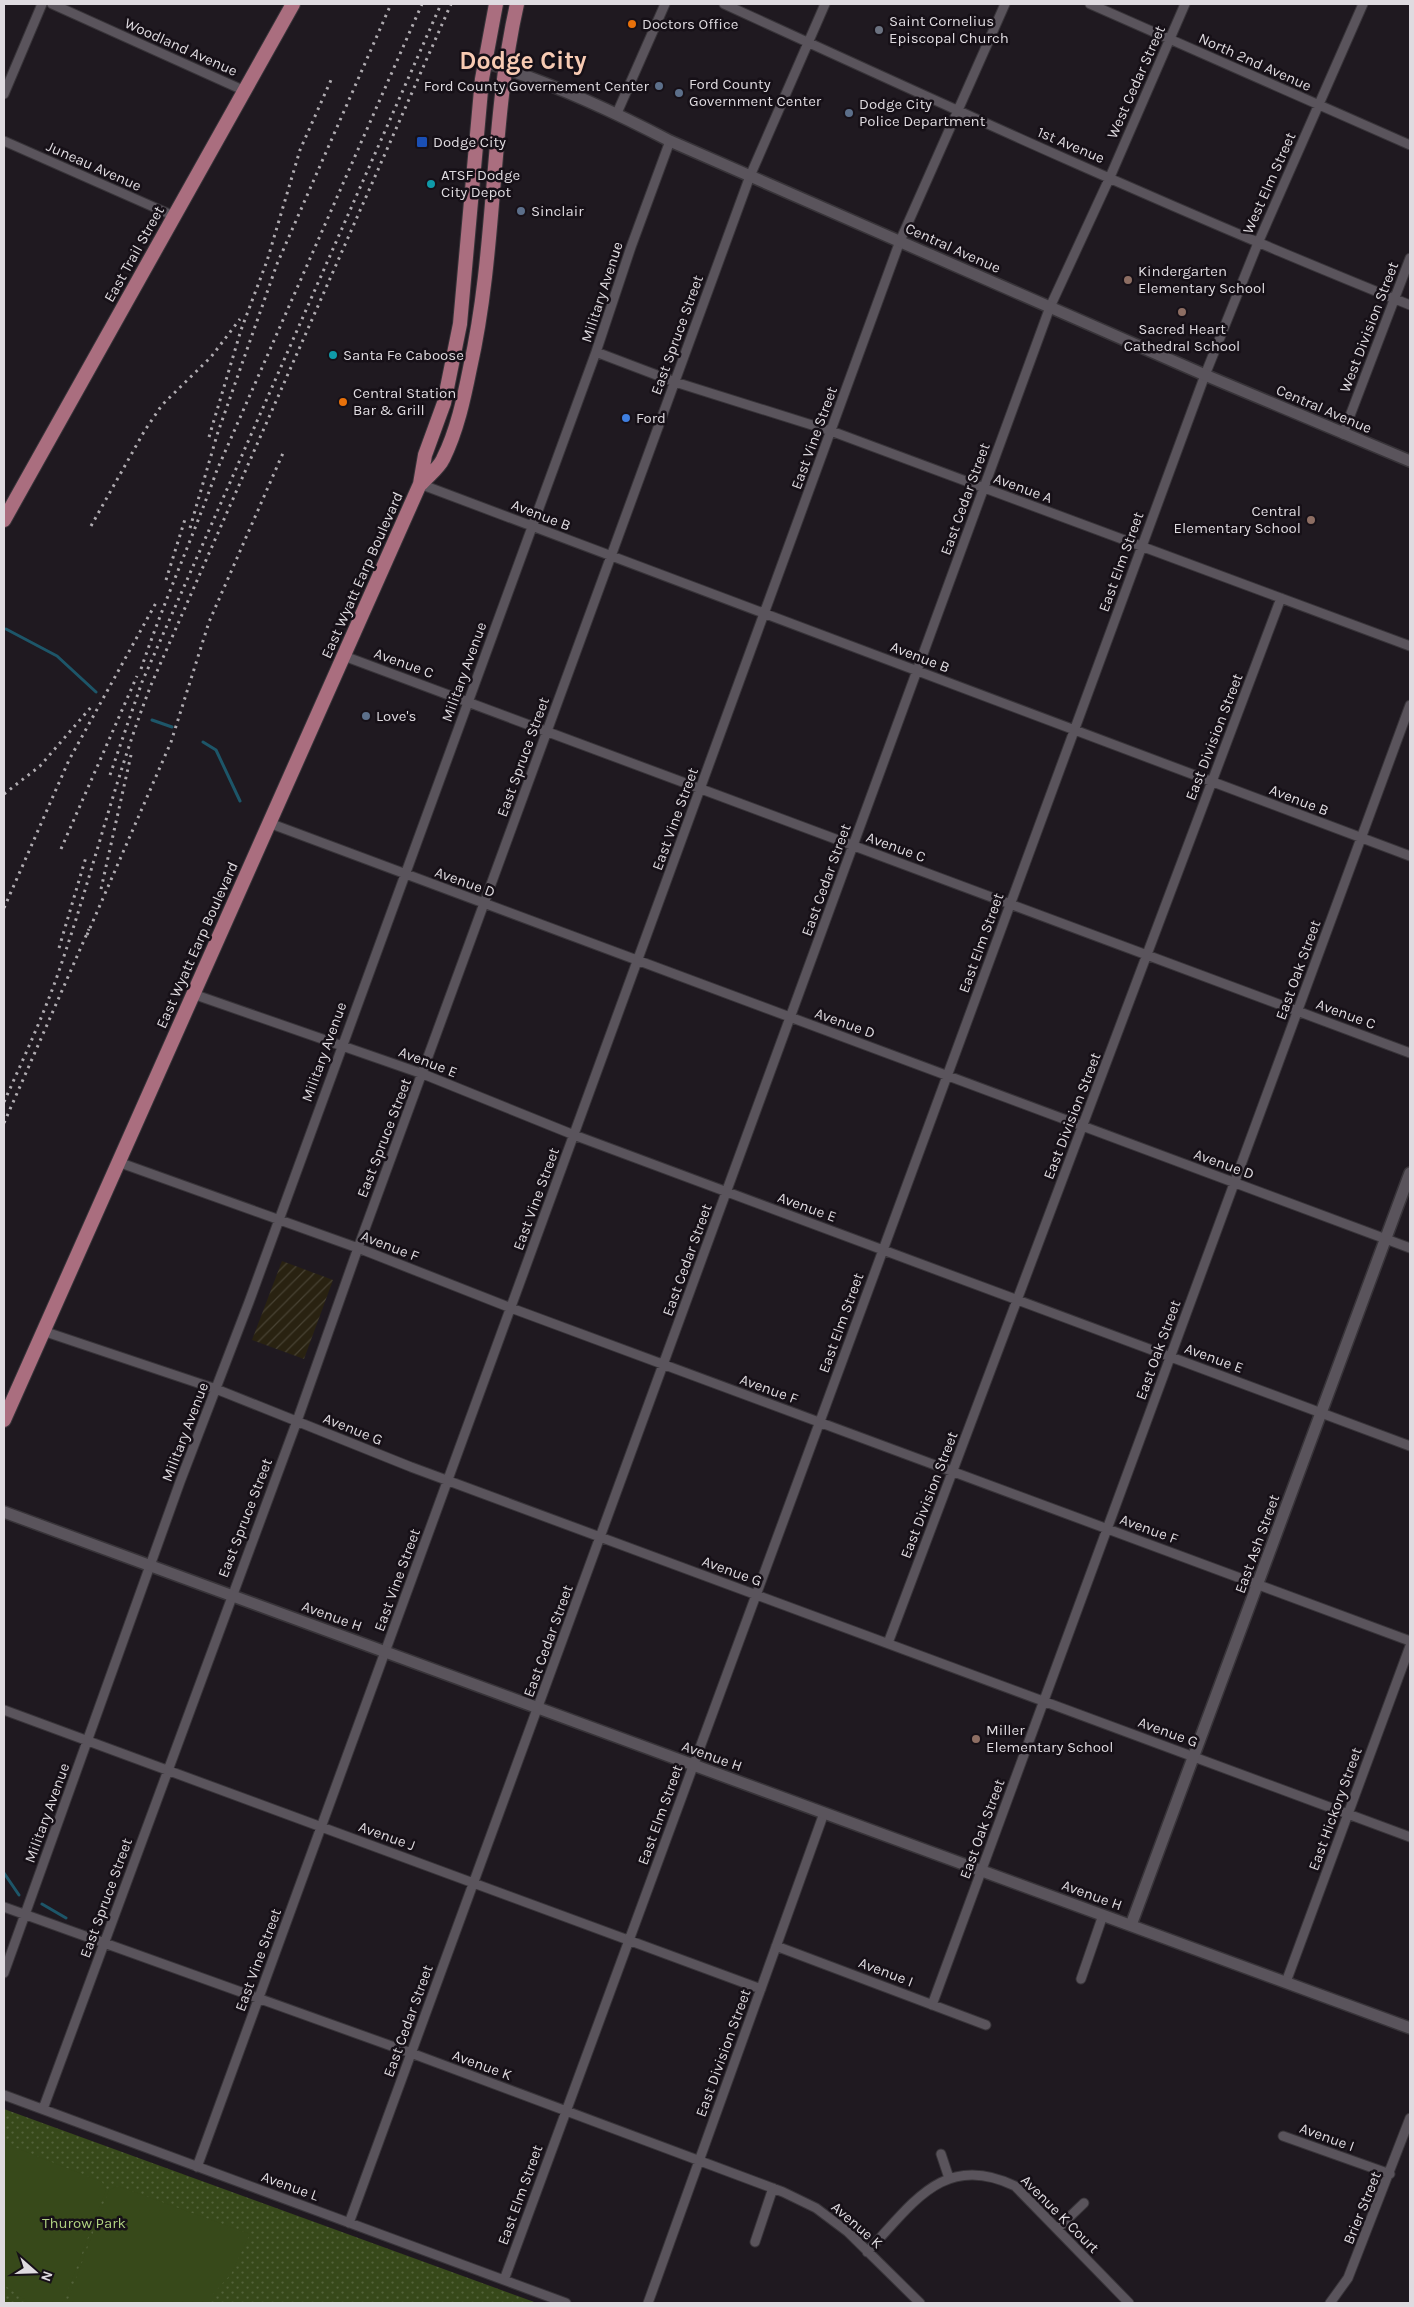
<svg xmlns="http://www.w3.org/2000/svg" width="1414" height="2307" font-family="Karla,sans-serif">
<defs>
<pattern id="industrial-furrows" width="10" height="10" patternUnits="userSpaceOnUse" patternTransform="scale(1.25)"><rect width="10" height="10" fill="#292211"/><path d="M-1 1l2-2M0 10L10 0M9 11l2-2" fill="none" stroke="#484233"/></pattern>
<pattern id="green-dots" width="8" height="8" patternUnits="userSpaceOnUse" patternTransform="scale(1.25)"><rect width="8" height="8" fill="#37491a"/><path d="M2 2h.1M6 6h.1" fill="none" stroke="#54633b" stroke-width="1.8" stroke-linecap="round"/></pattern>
</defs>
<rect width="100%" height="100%" fill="#1f1920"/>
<path fill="url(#industrial-furrows)" d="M282,1261L333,1280L304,1359L252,1340Z"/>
<path fill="url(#green-dots)" d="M4,2109L537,2303H4Z"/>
<path fill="#37491a" d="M4,2143L102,2182L106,2190L63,2303H30L4,2285Z
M118,2186L250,2234L231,2274L205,2303H67L109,2190Z"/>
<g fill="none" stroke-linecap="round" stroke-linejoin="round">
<path stroke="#1d5669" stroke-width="3" d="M6,629L57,656L96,692
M152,720L172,727
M203,742L216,750L240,801
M4,1873L19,1895
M42,1904L66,1918"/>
<g stroke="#383439" stroke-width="11">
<path id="minor" d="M52,4L245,91
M724,4C951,108 1178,212 1410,305
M1090,4L1410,145
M4,94L42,4
M617,113L665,4
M4,141L174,216
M596,352L675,382L831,431L1410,646
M1343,434L1410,258
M420,484L1410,856
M344,656L1410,1053
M269,823L1410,1248
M193,994L423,1074L574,1135L1410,1446
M118,1162L358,1248L511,1308L1410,1641
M43,1331L216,1389L411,1467L1410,1837
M888,1643L1281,598
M4,1710L761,1989
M4,1907L411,2053L783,2192L816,2208L848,2232L920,2303
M776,1946L986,2025
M4,1973L180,1482L249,1302L596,352L631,247L670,141
M1081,1979L1103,1915
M1286,1982L1410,1646
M932,2005L1410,705
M4,2095L566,2303
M43,2109L297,1421L358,1248L750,176L825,4
M1283,2136L1390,2174
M941,2154L949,2178
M197,2167L900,241L1005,4
M349,2223L1050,307L1110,177L1185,4
M1057,2229L1084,2203
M755,2242L773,2188
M867,2252C912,2205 943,2151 1015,2186L1129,2303
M504,2280L1205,375L1258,243L1363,4
M648,2303L824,1813
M1330,2303L1348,2278L1410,2118"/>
</g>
<g stroke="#383439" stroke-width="14">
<path id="tertiary" d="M485,62C549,82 611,110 670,141L1205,375L1410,461
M4,1512L1410,2028
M1131,1925L1410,1173"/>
</g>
<g stroke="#383439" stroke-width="16">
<path id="primary" d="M421,484C428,476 439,468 443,459C457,431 464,398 470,368C497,248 490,123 517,4
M4,520L293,4
M4,1420L420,484L425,455L444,403L460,324L482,79L496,4"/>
</g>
<use href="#minor" stroke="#5a545c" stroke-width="9"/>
<use href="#tertiary" stroke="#5a545c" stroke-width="11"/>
<use href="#primary" stroke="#aa6e7f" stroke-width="14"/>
<path stroke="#afabb0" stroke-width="3" stroke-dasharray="2.5 5" stroke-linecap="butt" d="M209,437L241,330L267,261L300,150L331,80
M91,526L145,430L162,405L211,357L240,319
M190,528L217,435L277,264L391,4
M166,580L186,516
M141,669C164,601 193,537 217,470L422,4
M110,775L142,682L441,4
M4,794L40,766L92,706
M61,849L137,676
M101,889L131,755
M4,908L69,760L157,601
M87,935L171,742L209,622L283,453
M59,948L86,857
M4,1102C25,1055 47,1008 63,959C94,868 116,775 151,685L451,4
M4,1123L89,929"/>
</g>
<g fill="#e8710a" stroke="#161017" stroke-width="2">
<circle cx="632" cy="24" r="5"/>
<circle cx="343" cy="402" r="5"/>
</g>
<circle fill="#6b7280" stroke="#161017" stroke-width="2" cx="879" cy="30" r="5"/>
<g fill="#5c6f8a" stroke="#161017" stroke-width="2">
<circle cx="659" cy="86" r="5"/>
<circle cx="679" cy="93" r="5"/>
<circle cx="849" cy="113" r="5"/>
<circle cx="521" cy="211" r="5"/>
<circle cx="366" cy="716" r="5"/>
</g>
<rect fill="#1a4fb4" stroke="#161017" stroke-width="2" x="416" y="136" width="12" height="12" rx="2.5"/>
<g fill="#0f9aa8" stroke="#161017" stroke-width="2">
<circle cx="431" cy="184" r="5"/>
<circle cx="333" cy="355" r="5"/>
</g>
<g fill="#8d6e63" stroke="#161017" stroke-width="2">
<circle cx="1128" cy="280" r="5"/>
<circle cx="1182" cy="312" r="5"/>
<circle cx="1311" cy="520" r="5"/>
<circle cx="976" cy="1739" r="5"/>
</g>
<circle fill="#3f7fe0" stroke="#161017" stroke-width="2" cx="626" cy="418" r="5"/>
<g text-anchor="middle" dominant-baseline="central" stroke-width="5" stroke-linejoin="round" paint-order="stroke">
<g font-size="15" fill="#dfdbe0" stroke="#161017" text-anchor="start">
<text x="889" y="21">Saint Cornelius<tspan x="889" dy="17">Episcopal Church</tspan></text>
<text x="642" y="24">Doctors Office</text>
<text x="689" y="84">Ford County<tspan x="689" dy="17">Government Center</tspan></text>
<text x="649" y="86" text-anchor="end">Ford County Governement Center</text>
<text x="859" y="104">Dodge City<tspan x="859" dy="17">Police Department</tspan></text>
<text x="433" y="142">Dodge City</text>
<text x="441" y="175">ATSF Dodge<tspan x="441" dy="17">City Depot</tspan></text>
<text x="531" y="211">Sinclair</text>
<text x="1138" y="271">Kindergarten<tspan x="1138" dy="17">Elementary School</tspan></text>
<text x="1182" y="329" text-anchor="middle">Sacred Heart<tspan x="1182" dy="17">Cathedral School</tspan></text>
<text x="343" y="355">Santa Fe Caboose</text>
<text x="353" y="393">Central Station<tspan x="353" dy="17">Bar &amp; Grill</tspan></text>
<text x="636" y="418">Ford</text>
<text x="1301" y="511" text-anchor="end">Central<tspan x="1301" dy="17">Elementary School</tspan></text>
<text x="376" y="716">Love's</text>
<text x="986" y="1730">Miller<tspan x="986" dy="17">Elementary School</tspan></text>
</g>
<g font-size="15" fill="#dfdbe0" stroke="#161017">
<text transform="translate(181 47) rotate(24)">Woodland Avenue</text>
<text transform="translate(1255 62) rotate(24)">North 2nd Avenue</text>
<text transform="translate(1136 82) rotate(-66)">West Cedar Street</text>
<text transform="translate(1071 145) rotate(23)">1st Avenue</text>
<text transform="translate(94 166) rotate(24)">Juneau Avenue</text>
<text transform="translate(1269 183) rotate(-66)">West Elm Street</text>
<text transform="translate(953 248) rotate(24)">Central Avenue</text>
<text transform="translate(134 254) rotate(-61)">East Trail Street</text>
<text transform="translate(602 292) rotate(-72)">Military Avenue</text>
<text transform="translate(1369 327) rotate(-69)">West Division Street</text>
<text transform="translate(677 335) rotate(-70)">East Spruce Street</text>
<text transform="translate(1324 409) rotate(23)">Central Avenue</text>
<text transform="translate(814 438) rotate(-70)">East Vine Street</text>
<text transform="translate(1023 488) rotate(20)">Avenue A</text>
<text transform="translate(965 499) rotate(-70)">East Cedar Street</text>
<text transform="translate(541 515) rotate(21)">Avenue B</text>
<text transform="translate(1121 562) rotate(-70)">East Elm Street</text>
<text transform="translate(362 575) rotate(-66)">East Wyatt Earp Boulevard</text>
<text transform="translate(920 657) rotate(21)">Avenue B</text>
<text transform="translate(404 663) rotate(20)">Avenue C</text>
<text transform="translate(464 672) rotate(-70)">Military Avenue</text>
<text transform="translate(1214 737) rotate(-69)">East Division Street</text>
<text transform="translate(523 757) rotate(-70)">East Spruce Street</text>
<text transform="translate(1299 800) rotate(21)">Avenue B</text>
<text transform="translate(675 819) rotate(-70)">East Vine Street</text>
<text transform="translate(896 847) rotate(20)">Avenue C</text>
<text transform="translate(826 880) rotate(-70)">East Cedar Street</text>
<text transform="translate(465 882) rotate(20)">Avenue D</text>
<text transform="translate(981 943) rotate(-70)">East Elm Street</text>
<text transform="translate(197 945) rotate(-66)">East Wyatt Earp Boulevard</text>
<text transform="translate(1298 970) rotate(-70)">East Oak Street</text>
<text transform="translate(1346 1014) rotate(20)">Avenue C</text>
<text transform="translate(845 1023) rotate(20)">Avenue D</text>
<text transform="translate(324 1052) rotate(-70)">Military Avenue</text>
<text transform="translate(428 1062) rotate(21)">Avenue E</text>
<text transform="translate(1072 1116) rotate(-69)">East Division Street</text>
<text transform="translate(384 1138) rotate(-69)">East Spruce Street</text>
<text transform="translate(1224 1164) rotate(20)">Avenue D</text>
<text transform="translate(536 1199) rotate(-70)">East Vine Street</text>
<text transform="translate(807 1207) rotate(20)">Avenue E</text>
<text transform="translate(390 1246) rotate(21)">Avenue F</text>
<text transform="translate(687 1260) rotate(-70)">East Cedar Street</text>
<text transform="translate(841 1323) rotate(-70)">East Elm Street</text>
<text transform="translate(1158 1350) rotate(-70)">East Oak Street</text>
<text transform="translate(1214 1358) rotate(20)">Avenue E</text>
<text transform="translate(769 1389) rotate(20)">Avenue F</text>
<text transform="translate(353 1429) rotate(22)">Avenue G</text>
<text transform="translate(185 1432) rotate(-69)">Military Avenue</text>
<text transform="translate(929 1495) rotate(-69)">East Division Street</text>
<text transform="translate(245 1518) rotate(-69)">East Spruce Street</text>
<text transform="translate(1149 1529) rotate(20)">Avenue F</text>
<text transform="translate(1257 1544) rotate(-70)">East Ash Street</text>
<text transform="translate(732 1571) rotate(20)">Avenue G</text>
<text transform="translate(397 1580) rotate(-70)">East Vine Street</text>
<text transform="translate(332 1616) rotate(20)">Avenue H</text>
<text transform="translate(548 1641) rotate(-70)">East Cedar Street</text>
<text transform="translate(1168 1732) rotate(20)">Avenue G</text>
<text transform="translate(712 1756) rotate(20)">Avenue H</text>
<text transform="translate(1335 1809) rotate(-70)">East Hickory Street</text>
<text transform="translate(47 1813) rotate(-70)">Military Avenue</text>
<text transform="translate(660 1815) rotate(-70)">East Elm Street</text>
<text transform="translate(982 1829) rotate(-70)">East Oak Street</text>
<text transform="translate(387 1836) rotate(20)">Avenue J</text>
<text transform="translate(1092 1895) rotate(20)">Avenue H</text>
<text transform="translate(106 1898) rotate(-70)">East Spruce Street</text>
<text transform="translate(258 1960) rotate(-70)">East Vine Street</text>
<text transform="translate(886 1972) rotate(21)">Avenue I</text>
<text transform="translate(408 2021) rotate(-70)">East Cedar Street</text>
<text transform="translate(723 2053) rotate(-70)">East Division Street</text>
<text transform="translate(482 2065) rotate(20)">Avenue K</text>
<text transform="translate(1327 2137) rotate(20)">Avenue I</text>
<text transform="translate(290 2186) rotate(20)">Avenue L</text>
<text transform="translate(520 2195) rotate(-70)">East Elm Street</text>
<text transform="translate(1362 2208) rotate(-68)">Brier Street</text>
<text transform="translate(1060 2214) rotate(45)">Avenue K Court</text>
<text transform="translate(857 2225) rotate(41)">Avenue K</text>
</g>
<g font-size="15" fill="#b0d181" stroke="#161017">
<text x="84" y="2223">Thurow Park</text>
</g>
<g font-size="25" font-weight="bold" fill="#f8cbb3" stroke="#161017">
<text x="523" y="60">Dodge City</text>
</g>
</g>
<rect width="1414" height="2307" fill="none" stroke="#dfdbe0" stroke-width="10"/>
<g transform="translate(35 2272) rotate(110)" stroke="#161017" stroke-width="4" paint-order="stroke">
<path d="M0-4L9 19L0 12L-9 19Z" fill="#dfdbe0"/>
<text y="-8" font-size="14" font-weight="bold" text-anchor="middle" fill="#dfdbe0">N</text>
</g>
</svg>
